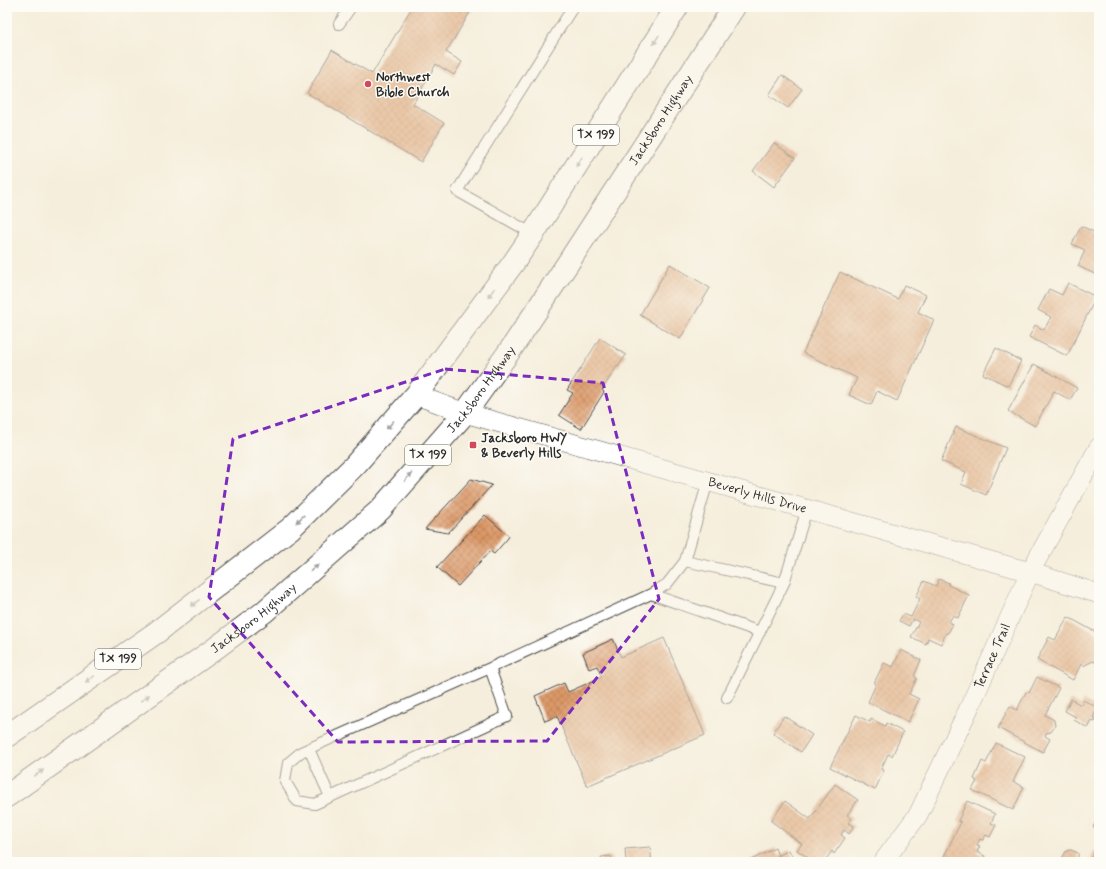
<svg xmlns="http://www.w3.org/2000/svg" width="1106" height="869" font-family="Mynerve,sans-serif">
<defs>
<pattern id="building-cross-hatch" width="8" height="8" patternUnits="userSpaceOnUse"><rect width="8" height="8" fill="#dd9968"/><path d="M0 0l8 8M0 8l8-8" fill="none" stroke="#b37d56"/></pattern>
</defs>
<rect width="100%" height="100%" fill="#fdfcf7"/>
<filter id="ink" filterUnits="userSpaceOnUse"><feTurbulence type="fractalNoise" baseFrequency=".025" numOctaves="2"/><feDisplacementMap in="SourceGraphic" scale="8" xChannelSelector="R" yChannelSelector="G"/><feConvolveMatrix kernelMatrix="1 2 1 2 8 2 1 2 1" color-interpolation-filters="sRGB"/></filter>
<filter id="wash" filterUnits="userSpaceOnUse"><feTurbulence type="fractalNoise" baseFrequency=".012" numOctaves="4" result="noise"/><feDisplacementMap in="SourceGraphic" scale="16" xChannelSelector="R" yChannelSelector="G"/><feGaussianBlur stdDeviation="0.9" result="paint"/><feColorMatrix in="noise" values="0 0 0 0 0 0 0 0 0 0 0 0 0 0 0 0 0 1.4 0 .05"/><feComposite in="paint" operator="in"/></filter>
<g filter="url(#wash)">
<rect width="100%" height="100%" fill="#f6eedd"/>
<g id="blocks">
<path fill="url(#building-cross-hatch)" d="M412,7H469L472,9L446,52L462,62L454,75L436,64L413,104L444,123L421,162L307,93L332,50L372,74Z
M782,75L802,89L788,108L769,95Z
M774,143L795,158L774,187L753,171Z
M1081,226L1096,233L1099,226V276L1078,266L1085,250L1072,244Z
M670,264L710,288L680,339L640,315Z
M840,272L898,299L904,285L926,295L918,312L934,320L897,401L877,391L871,405L849,395L857,378L803,353Z
M1068,283L1096,297L1067,356L1029,337L1035,325L1044,330L1051,317L1038,310L1049,289L1062,295Z
M600,338L626,355L618,367L617,366L602,390L604,392L581,429L559,415L573,393L567,390Z
M996,348L1021,361L1008,386L983,374Z
M1034,364L1077,388L1070,400L1054,391L1035,426L1008,411Z
M956,427L1006,448L986,495L961,484L966,472L941,461Z
M471,479L492,485L448,533L425,529Z
M485,515L509,536L508,538L494,554L490,551L458,586L437,567Z
M939,579L949,583L948,585L969,595L958,618L953,615L949,622L953,624L948,633H946L941,644L928,638L926,644L911,637L919,622L913,619L909,626L899,621L903,614L911,617L920,599L916,597L924,581L936,586Z
M1068,617L1099,634V664L1093,661L1083,666L1081,664L1073,680L1037,660L1049,637L1055,640Z
M664,638L705,735L587,786L557,716L545,721L535,696L564,683L568,692L602,677L597,666L589,669L583,653L613,639L621,657Z
M901,650L921,660L914,676L917,678L909,694L919,699L908,722L868,702L876,684L874,683L884,663L893,667Z
M1037,677L1059,688L1045,715L1054,720L1055,726L1051,732L1046,733L1045,736L1050,739L1043,752L998,728L1010,706L1017,710L1026,692L1029,693Z
M1071,699L1081,705L1083,700L1098,708L1093,717L1096,719L1095,722L1092,721L1088,728L1074,720L1076,717L1065,711Z
M856,715L870,722L871,719L885,726L886,723L903,732L892,756L888,754L881,769L884,770L875,790L830,767Z
M784,716L812,735L801,752L773,733Z
M996,743L1025,757L1013,782L1024,787L1013,810L972,790L977,781L974,779L982,761L986,763Z
M835,784L858,800L847,815L852,819L848,823L854,826L849,834L844,830L841,835L845,838L834,854L832,851L824,862H814L797,850L802,844L771,821L785,801L810,819Z
M967,801L995,814L991,823L996,825L990,837L986,835L983,840L980,839L977,845L980,846L977,852L985,856L982,862H951L943,858L961,822L958,821Z
M1099,816V830L1093,827Z
M650,847L652,862H626L625,849Z
M775,848L778,856L789,850L795,862H747Z
M1071,850L1078,853V858L1085,862H1060L1066,851Z
M1095,850L1099,852V862H1089Z
M611,856L612,862H602L601,857Z"/>
</g>
</g>
<g filter="url(#ink)">
<use href="#blocks" fill-opacity="0" stroke="#494846" stroke-width="1"/>
<g fill="none" stroke-linecap="round" stroke-linejoin="round">
<g stroke="#494846" stroke-width="12">
<path id="lane" d="M660,7L672,14
M339,24L351,7
M533,234L457,191L573,7
M685,561L784,583L807,509
M651,594L760,632
M490,668L301,752L288,763L285,781L297,801L315,804L507,716L490,668L651,594L667,584L685,561L708,481
M727,698L784,583
M309,749L330,797"/>
</g>
<g stroke="#494846" stroke-width="20">
<g id="street">
<path id="s1" d="M416,395L465,413L1030,572L1099,594"/>
<path id="s2" d="M883,862L918,815L970,706L1030,572L1099,447"/>
</g>
</g>
<g stroke="#494846" stroke-width="24">
<g id="primary">
<path d="M7,736L157,632L291,528L355,465L416,395L514,262L533,234L677,7"/>
<path id="s3" d="M7,796L213,650L264,612L380,510L465,413L511,349L568,263L734,7"/>
</g>
</g>
<use href="#lane" stroke="#fff" stroke-width="10"/>
<use href="#street" stroke="#fff" stroke-width="19"/>
<use href="#primary" stroke="#fff" stroke-width="22"/>
</g>
<defs><path id="oneway-solid" d="M-6-.8H1V-3.2L6.5 0L1 3.2V.8H-6Z"/></defs>
<g fill="#a0a0a0">
<use href="#oneway-solid" transform="translate(656 40) rotate(122)"/>
<use href="#oneway-solid" transform="translate(579 162) rotate(122)"/>
<use href="#oneway-solid" transform="translate(491 293) rotate(126)"/>
<use href="#oneway-solid" transform="translate(390 425) rotate(131)"/>
<use href="#oneway-solid" transform="translate(408 477) rotate(-49)"/>
<use href="#oneway-solid" transform="translate(300 519) rotate(136)"/>
<use href="#oneway-solid" transform="translate(314 568) rotate(-42)"/>
<use href="#oneway-solid" transform="translate(195 603) rotate(142)"/>
<use href="#oneway-solid" transform="translate(90 679) rotate(145)"/>
<use href="#oneway-solid" transform="translate(145 698) rotate(-35)"/>
<use href="#oneway-solid" transform="translate(39 773) rotate(-35)"/>
</g>
</g>
<path d="M0 0H1106V869H0ZM445,369L603,383L659,599L547,741L338,742L209,597L233,439Z" fill="#f6eedd" fill-opacity=".55" fill-rule="evenodd"/>
<path fill="none" stroke="#7b2cbf" stroke-width="3" stroke-dasharray="8 5" stroke-linejoin="round" d="M445,369L603,383L659,599L547,741L338,742L209,597L233,439Z"/>
<g fill="#d1495b" stroke="#fdfcf7" stroke-width="1.5">
<circle cx="368" cy="84" r="4"/>
<rect x="469" y="441" width="8" height="8" rx="2"/>
</g>
<g text-anchor="middle" dominant-baseline="central" stroke-width="3" stroke-linejoin="round" paint-order="stroke">
<g fill="#fdfcf7" stroke="#6a6a68" stroke-width="1">
<rect x="573" y="125" width="46" height="20" rx="3"/>
<rect x="405" y="445" width="46" height="20" rx="3"/>
<rect x="95" y="649" width="46" height="20" rx="3"/>
</g>
<g font-size="12" font-weight="bold" fill="#2b2b2b">
<text x="596" y="135">TX 199</text>
<text x="428" y="455">TX 199</text>
<text x="118" y="659">TX 199</text>
</g>
<g font-size="13" font-weight="bold" fill="#2b2b2b" stroke="#fdfcf7" text-anchor="start">
<text x="376" y="77">Northwest<tspan x="376" dy="15">Bible Church</tspan></text>
<text x="481" y="438">Jacksboro HWY<tspan x="481" dy="15">&amp; Beverly Hills</tspan></text>
</g>
<g font-size="13" fill="#2b2b2b" stroke="#fdfcf7">
<text stroke="none"><textPath href="#s3" startOffset="952">Jacksboro Highway</textPath></text>
<text stroke="none"><textPath href="#s3" startOffset="628">Jacksboro Highway</textPath></text>
<text stroke="none"><textPath href="#s1" startOffset="356">Beverly Hills Drive</textPath></text>
<text stroke="none"><textPath href="#s3" startOffset="304">Jacksboro Highway</textPath></text>
<text stroke="none"><textPath href="#s2" startOffset="234">Terrace Trail</textPath></text>
</g>
</g>
<rect width="1106" height="869" fill="none" stroke="#fdfcf7" stroke-width="24"/>
</svg>
